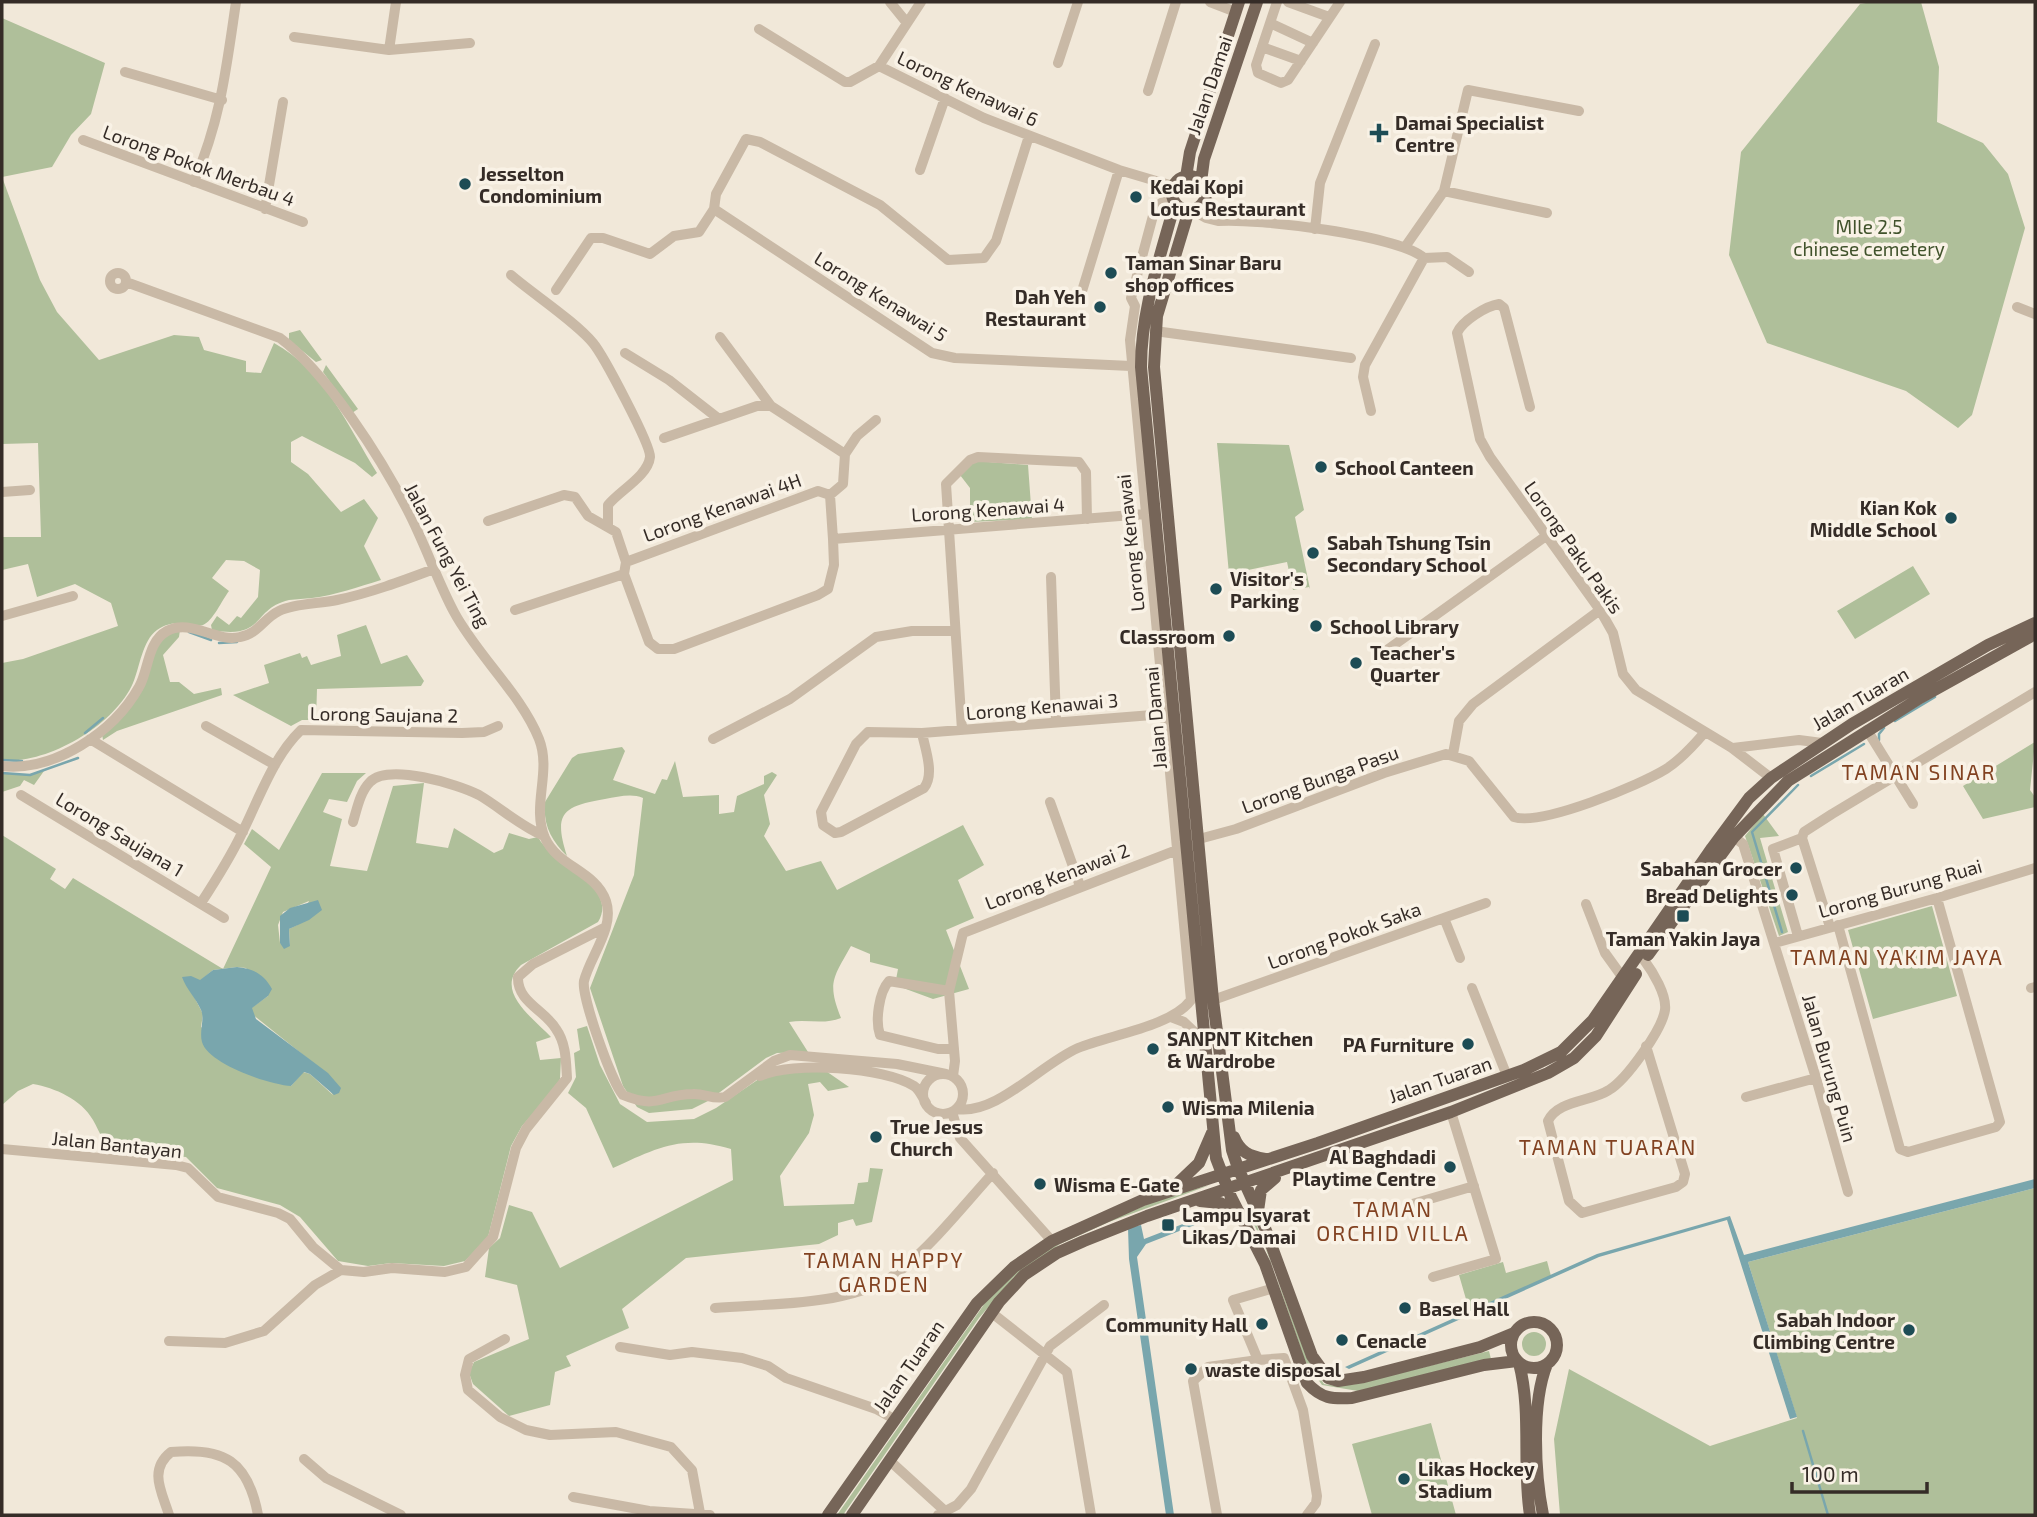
<svg xmlns="http://www.w3.org/2000/svg" width="2037" height="1517" font-family="'Exo 2',sans-serif">
<rect width="100%" height="100%" fill="#f1e8d9"/>
<path fill="#afbf9a" fill-rule="evenodd" d="M1872,2H1921L1939,67L1937,122L1983,143L2008,174L2025,228L1972,415L1958,428L1906,391L1767,343L1729,255L1741,152L1860,4Z
M2,18L105,63L91,114L71,135L52,167L2,177Z
M2,177L40,280L57,312L99,360L174,335L199,337L204,350L246,361V372L261,373L274,343C324,370 348,426 377,473L372,477L355,463L302,436L291,442V462L308,474L341,512L364,499L378,518L364,546L381,580C358,587 336,595 312,598C304,599 297,599 289,600C251,609 266,640 212,630L211,625L217,616L229,625L237,616L241,618L258,597L260,570L244,561L226,560L212,578L229,591C222,600 213,621 203,625C194,629 177,616 157,630C142,641 140,667 133,683C115,725 47,765 2,760V663L23,659L118,626L111,603L75,584L37,597L28,564L2,570V537H41L38,443L2,444Z
M300,330L322,360L316,362L289,340V333Z
M326,365L358,409L352,413L323,372Z
M1217,443L1289,445L1304,510L1295,517L1310,589L1309,587L1293,590L1287,562L1229,574Z
M975,461L1028,465L1032,519L970,522V488L960,475Z
M1913,566L1930,594L1855,639L1837,611Z
M366,625L381,664L407,655L424,681L421,686L317,689L316,720H302L291,726L233,695L269,683L264,665L300,653L302,658L307,656L311,665L341,656L337,635Z
M180,630L179,637L163,655L170,682H179L194,694L221,688L222,695L117,731L103,740L102,734L119,716L163,636Z
M2035,742L2030,790L2035,797V807L1983,819L1963,786Z
M622,747L625,751L613,780L655,794L662,779L667,780L675,761L683,797L719,795V814L734,812L737,796L764,784V776L772,772L777,775L764,795L770,824L764,836L786,871L821,861L837,890L963,825L984,865L958,880L974,918L946,930L969,989L933,999L895,985L898,969L870,962V954L851,946C833,978 827,983 841,1018C824,1025 808,1019 789,1022L808,1052L777,1053L766,1058L708,1101L692,1109L649,1113L637,1107L623,1086L590,988L634,875L643,798C631,793 618,797 605,799C563,806 553,813 567,856C551,840 543,825 545,802L572,758L578,754Z
M44,771L34,785L24,780L20,786L2,792V773L30,775Z
M322,773H366L357,781L347,802L329,799L323,812L342,819L330,866L367,871L393,786L424,783L416,843L448,848L454,828L494,853L503,849L509,833L529,839L538,837C552,865 620,886 598,922L521,965C494,991 532,1017 551,1037L536,1042L540,1060L561,1058L560,1079L554,1090L522,1126L511,1146L488,1237L465,1261L444,1266L391,1263L368,1266L338,1261L300,1217L280,1205L217,1188L186,1157L114,1152C103,1144 100,1132 93,1120C81,1099 55,1088 33,1084L18,1091L2,1105V835L56,869L50,879L65,889L73,878L223,969L271,867L244,844L252,829L279,850ZM309,901L297,925L289,929L290,946L280,943L278,925L283,912ZM237,967L246,968L268,996L251,1008L252,1014L317,1066L333,1095L310,1074L303,1072L291,1086L201,1027L203,1014L190,989L213,970Z
M1763,814L1779,836L1760,838L1788,932L1779,936L1745,836Z
M1932,906L1957,996L1873,1019L1848,930Z
M587,1026L600,1065L620,1104L647,1122L694,1119L716,1108L769,1072L823,1069L849,1087L828,1091L820,1082L808,1084L814,1115L809,1133L780,1176L784,1206L854,1204L858,1183L868,1182L870,1168L883,1169L872,1222L856,1226L853,1219L838,1223V1235L819,1244L686,1258L622,1309L629,1328L566,1356L571,1366L555,1372L550,1405L509,1416L473,1384L469,1373L474,1362L529,1339L517,1285L485,1277L489,1248L500,1238L509,1205L532,1212L560,1268L733,1180L731,1149C682,1134 657,1148 613,1168L586,1108L568,1093L576,1077L574,1053L580,1050L577,1029Z
M1210,1185L1109,1222L1060,1244L1014,1277L979,1318L843,1515H837L992,1293L1042,1250L1162,1198Z
M2035,1188V1515H1560L1554,1439L1569,1369L1710,1446L1797,1418L1748,1262Z
M1249,1205L1308,1360L1324,1384L1337,1386L1356,1384L1489,1351L1491,1359L1358,1391L1322,1385L1305,1361L1268,1253L1245,1206Z
M1547,1261L1551,1276L1470,1313L1459,1275L1503,1262L1506,1273Z
M1522 1344a12 12 0 1 1 24 0a12 12 0 1 1-24 0Z
M1431,1423L1456,1515H1372L1352,1444Z"/>
<path fill="#79a6ad" d="M318,900L322,910L309,920L289,929L290,946L284,949L280,943V916L290,908Z
M237,967C254,969 264,974 272,989L268,996L252,1008L256,1019L328,1073L341,1088L339,1093L334,1095L310,1074L304,1072L291,1086C270,1085 208,1064 202,1042C199,1031 205,1019 201,1010C196,998 186,989 182,977L191,976L200,980L213,970Z
M2035,1179V1188L1748,1262L1797,1417L1790,1419L1727,1220L1599,1257L1349,1369L1345,1367L1597,1254L1730,1216L1744,1255Z
M1219,1210L1223,1214L1146,1244L1137,1257L1174,1515H1166L1129,1259L1128,1228L1141,1225L1144,1239Z"/>
<g fill="none" stroke-linecap="round" stroke-linejoin="round">
<path stroke="#79a6ad" stroke-width="2.5" d="M189,632L211,640
M219,643L237,642
M1895,721L1935,697
M85,733L103,718
M1879,740V734L1884,728
M2,760L22,761
M2,773L30,775L78,758
M1811,776L1864,744
M1782,932L1752,832L1798,785
M1803,1431L1828,1515"/>
<path stroke="#c9b9a6" stroke-width="10" d="M890,2L907,23
M1210,2L1236,12
M1277,2L1270,23L1313,43
M1288,2L1329,17
M1270,23L1256,65L1258,73L1281,83L1288,80L1340,2
M759,29L845,82H850L879,66L984,118L1119,170L1173,186
M294,37L389,50L470,43
M1262,47L1301,61
M389,50L396,2
M1058,63L1078,2
M879,66L921,2
M125,72L222,100
M1148,91L1176,2
M83,140L303,222
M920,170L945,98
M194,182C221,118 226,70 236,2
M1444,191L1547,213
M1205,197L1217,214L1226,218
M265,209L283,102
M714,209L932,353L955,358L1131,366
M1192,210L1206,218L1218,221C1256,218 1398,235 1424,258L1447,257L1469,272
M1315,229L1320,183L1375,44
M1405,247L1444,191L1468,90L1579,111
M110 281a8 8 0 1 1 16 0a8 8 0 1 1-16 0Z
M511,275C533,294 576,322 593,343C603,355 651,445 650,457C648,476 619,491 608,505V526
M126,282L280,338C327,373 381,458 408,511C425,544 437,580 454,612C477,655 521,694 539,739C552,772 531,806 545,838C558,867 596,871 606,901C615,928 590,956 584,981C581,996 612,1083 623,1095C659,1110 661,1094 693,1094C704,1093 713,1100 725,1097L774,1061L790,1055L897,1064L946,1074
M556,290L591,238H603L650,254L674,236L699,232L714,209L716,194L746,139L760,142L880,205L948,260L984,258L996,241L1029,136
M1079,301L1119,170
M2017,307L2035,314
M1155,331L1351,358
M720,337L771,406
M625,353L669,380L719,419
M1530,407L1504,308L1499,304C1486,306 1462,321 1457,333L1480,439L1490,457L1600,610L1613,633L1623,674L1636,690L1732,748L1771,778
M1371,411L1363,377L1365,365L1424,258
M664,438L757,406H771L845,454L843,484L830,495
M845,454L857,436L876,420
M2,492L30,490
M830,495L833,539
M488,521L564,495L575,497L588,516L616,532L626,562L624,574L649,642L658,649H674L818,595L828,589L834,565L833,539L1145,514
M626,562L818,491L830,495
M1051,577L1056,721
M515,610L624,574
M2,616L73,596
M1380,655L1546,536
M206,726L275,765
M962,730L946,484L970,460L978,457L1079,462L1086,472L1087,519
M1867,730L1913,804
M922,733C925,749 935,774 924,788L841,832L835,833L823,825L821,812L856,744L868,732L922,733L1165,714
M90,739L243,832
M713,739L790,699L876,637L912,631H954
M1733,748L1799,740L1822,743
M1453,754L1459,721L1473,704L1600,610
M2,766C54,772 114,732 139,687C149,670 147,642 167,631C191,618 216,643 240,637C258,634 264,618 279,611C296,603 319,604 337,600C370,593 402,581 434,569
M21,795L224,918
M1050,802L1080,886
M353,822C357,809 360,792 370,782C388,763 458,784 479,795C501,808 520,826 544,836
M1734,837L1743,844L1816,1078L1848,1192
M1802,838L1804,832L1832,814L2035,692
M1802,838L1830,927
M1199,839L1236,829L1384,773L1446,754L1469,761L1514,817C1542,826 1640,785 1666,769C1680,760 1694,745 1705,732
M201,903C216,880 230,858 242,833C259,799 273,757 301,730L462,733L484,732L498,726
M1586,904L1605,953L1623,978
M1444,918L1460,958
M1838,925L1900,1149L1908,1152L1996,1127L2000,1122L1937,898
M1798,936L1773,849L1802,838
M1775,943L1937,898L2035,868
M1644,960C1653,972 1667,995 1665,1010C1662,1030 1626,1080 1609,1090C1591,1102 1558,1100 1548,1121L1569,1201L1582,1213L1676,1187L1683,1182L1685,1174L1646,1046
M1472,988L1507,1076
M2031,988L2035,987
M949,991L889,981C879,992 875,1021 880,1035L938,1049H954
M1213,1000L1486,903
M1171,1017L1184,1022L1204,1041
M923 1094a20 20 0 1 1 40 0a20 20 0 1 1-40 0Z
M760,1076C792,1061 885,1067 914,1086C920,1090 922,1097 926,1103
M953,1076L955,1061L949,991L963,933L1177,850
M1746,1097L1816,1078
M956,1109C996,1116 1041,1064 1078,1048C1109,1035 1171,1027 1191,1000L1130,340L1135,306L1131,298L1154,212L1161,203L1172,198
M952,1112L960,1138L1052,1241
M2,1149L176,1165L188,1168L218,1197L278,1213L290,1219L313,1247L341,1270L364,1272L392,1268L445,1272L466,1267L493,1237L516,1148L526,1129L567,1078C566,1061 566,1043 556,1029C545,1010 517,1002 518,977L533,964L604,928
M1409,1205L1474,1186
M1433,1277L1496,1259L1451,1112
M1274,1288L1233,1300L1258,1360L1284,1358L1303,1410L1317,1496L1316,1503L1307,1515
M715,1308C771,1303 857,1307 901,1270C935,1242 964,1205 993,1173
M992,1313L1067,1372L1091,1515
M505,1339L469,1359L465,1375L468,1390L500,1417L526,1430L550,1435L616,1432L671,1447L692,1470L700,1513
M169,1341L225,1343L264,1331L315,1285L341,1270
M620,1347L670,1355L692,1352L742,1358L768,1366L786,1378L876,1409L894,1419
M304,1459L326,1478L401,1515
M890,1461L945,1511
M573,1497L649,1511L710,1515
M169,1515C162,1492 148,1470 171,1452C224,1447 248,1461 258,1515
M938,1515L957,1505L971,1489L1050,1346L1104,1305
M1217,1515L1193,1381L1208,1367L1258,1360"/>
<path stroke="#766558" stroke-width="12" d="M1172 193a17 17 0 1 1 34 0a17 17 0 1 1-34 0Z
M1186,177L1190,152L1239,2
M1201,182L1204,159L1257,2
M1175,203C1160,258 1141,310 1141,367L1216,1158L1231,1197L1265,1264L1307,1383C1322,1399 1332,1399 1352,1398L1484,1365L1517,1361
M1189,210L1157,316L1154,367L1213,1000L1232,1150L1238,1168L1265,1228L1312,1356L1328,1378L1338,1381L1364,1377L1480,1347L1514,1333
M1648,955L1734,837L1788,781L1920,698L2035,634
M1234,1137C1240,1152 1249,1156 1265,1159
M1178,1183L1199,1163L1212,1133
M1200,1201L1220,1203L1239,1212
M1258,1211L1261,1190L1275,1178
M1511 1345a23 23 0 1 1 46 0a23 23 0 1 1-46 0Z
M1519,1363C1532,1413 1522,1465 1530,1515
M828,1515L977,1303L1014,1267L1052,1241L1143,1200L1318,1143L1524,1070L1561,1052L1593,1020L1712,848L1749,798L1771,778L1852,724L1988,645L2035,623
M852,1515L999,1302L1024,1275L1057,1253L1084,1241L1147,1216L1451,1112L1548,1073L1574,1058L1596,1036L1636,974
M1543,1515C1535,1474 1531,1404 1547,1364"/>
</g>
<g fill="#1d4c55" stroke="#f9f2e6" stroke-width="2.5">
<path d="M1375.5 122.5h7v7h7v7h-7v7h-7v-7h-7v-7h7z"/>
<circle cx="465" cy="184" r="7"/>
<circle cx="1136" cy="197" r="7"/>
<circle cx="1111" cy="273" r="7"/>
<circle cx="1100" cy="307" r="7"/>
<circle cx="1321" cy="467" r="7"/>
<circle cx="1951" cy="518" r="7"/>
<circle cx="1313" cy="553" r="7"/>
<circle cx="1216" cy="589" r="7"/>
<circle cx="1316" cy="626" r="7"/>
<circle cx="1229" cy="636" r="7"/>
<circle cx="1356" cy="663" r="7"/>
<circle cx="1796" cy="868" r="7"/>
<circle cx="1792" cy="895" r="7"/>
<rect x="1676" y="909" width="14" height="14" rx="3.5"/>
<circle cx="1468" cy="1044" r="7"/>
<circle cx="1153" cy="1049" r="7"/>
<circle cx="1168" cy="1107" r="7"/>
<circle cx="876" cy="1137" r="7"/>
<circle cx="1450" cy="1167" r="7"/>
<circle cx="1040" cy="1184" r="7"/>
<rect x="1161" y="1218" width="14" height="14" rx="3.5"/>
<circle cx="1405" cy="1308" r="7"/>
<circle cx="1262" cy="1324" r="7"/>
<circle cx="1909" cy="1330" r="7"/>
<circle cx="1342" cy="1340" r="7"/>
<circle cx="1191" cy="1369" r="7"/>
<circle cx="1404" cy="1479" r="7"/>
</g>
<g text-anchor="middle" dominant-baseline="central" stroke-width="7" stroke-linejoin="round" paint-order="stroke">
<g font-size="19" fill="#352c27" stroke="#f9f2e6">
<text transform="translate(1209 85) rotate(-71)">Jalan Damai</text>
<text transform="translate(968 88) rotate(25)">Lorong Kenawai 6</text>
<text transform="translate(199 165) rotate(20)">Lorong Pokok Merbau 4</text>
<text transform="translate(881 296) rotate(32)">Lorong Kenawai 5</text>
<text transform="translate(722 507) rotate(-20)">Lorong Kenawai 4H</text>
<text transform="translate(988 509) rotate(-4)">Lorong Kenawai 4</text>
<text transform="translate(1130 543) rotate(-96)">Lorong Kenawai</text>
<text transform="translate(1574 547) rotate(55)">Lorong Paku Pakis</text>
<text transform="translate(448 555) rotate(62)">Jalan Fung Yei Ting</text>
<text transform="translate(1860 698) rotate(-30)">Jalan Tuaran</text>
<text transform="translate(1042 706) rotate(-5)">Lorong Kenawai 3</text>
<text transform="translate(384 714) rotate(1)">Lorong Saujana 2</text>
<text transform="translate(1155 718) rotate(-95)">Jalan Damai</text>
<text transform="translate(1320 779) rotate(-20)">Lorong Bunga Pasu</text>
<text transform="translate(120 834) rotate(31)">Lorong Saujana 1</text>
<text transform="translate(1057 876) rotate(-21)">Lorong Kenawai 2</text>
<text transform="translate(1900 888) rotate(-16)">Lorong Burung Ruai</text>
<text transform="translate(1344 935) rotate(-20)">Lorong Pokok Saka</text>
<text transform="translate(1830 1068) rotate(74)">Jalan Burung Puin</text>
<text transform="translate(1440 1079) rotate(-19)">Jalan Tuaran</text>
<text transform="translate(117 1144) rotate(6)">Jalan Bantayan</text>
<text transform="translate(908 1366) rotate(-55)">Jalan Tuaran</text>
</g>
<g font-size="19" font-weight="bold" fill="#352c27" stroke="#f9f2e6" text-anchor="start">
<text x="1395" y="122">Damai Specialist<tspan x="1395" dy="22">Centre</tspan></text>
<text x="479" y="173">Jesselton<tspan x="479" dy="22">Condominium</tspan></text>
<text x="1150" y="186">Kedai Kopi<tspan x="1150" dy="22">Lotus Restaurant</tspan></text>
<text x="1125" y="262">Taman Sinar Baru<tspan x="1125" dy="22">shop offices</tspan></text>
<text x="1086" y="296" text-anchor="end">Dah Yeh<tspan x="1086" dy="22">Restaurant</tspan></text>
<text x="1335" y="467">School Canteen</text>
<text x="1937" y="507" text-anchor="end">Kian Kok<tspan x="1937" dy="22">Middle School</tspan></text>
<text x="1327" y="542">Sabah Tshung Tsin<tspan x="1327" dy="22">Secondary School</tspan></text>
<text x="1230" y="578">Visitor's<tspan x="1230" dy="22">Parking</tspan></text>
<text x="1330" y="626">School Library</text>
<text x="1215" y="636" text-anchor="end">Classroom</text>
<text x="1370" y="652">Teacher's<tspan x="1370" dy="22">Quarter</tspan></text>
<text x="1782" y="868" text-anchor="end">Sabahan Grocer</text>
<text x="1778" y="895" text-anchor="end">Bread Delights</text>
<text x="1683" y="938" text-anchor="middle">Taman Yakin Jaya</text>
<text x="1167" y="1038">SANPNT Kitchen<tspan x="1167" dy="22">&amp; Wardrobe</tspan></text>
<text x="1454" y="1044" text-anchor="end">PA Furniture</text>
<text x="1182" y="1107">Wisma Milenia</text>
<text x="890" y="1126">True Jesus<tspan x="890" dy="22">Church</tspan></text>
<text x="1436" y="1156" text-anchor="end">Al Baghdadi<tspan x="1436" dy="22">Playtime Centre</tspan></text>
<text x="1054" y="1184">Wisma E-Gate</text>
<text x="1182" y="1214">Lampu Isyarat<tspan x="1182" dy="22">Likas/Damai</tspan></text>
<text x="1419" y="1308">Basel Hall</text>
<text x="1895" y="1319" text-anchor="end">Sabah Indoor<tspan x="1895" dy="22">Climbing Centre</tspan></text>
<text x="1248" y="1324" text-anchor="end">Community Hall</text>
<text x="1356" y="1340">Cenacle</text>
<text x="1205" y="1369">waste disposal</text>
<text x="1418" y="1468">Likas Hockey<tspan x="1418" dy="22">Stadium</tspan></text>
</g>
<g font-size="19" fill="#40522b" stroke="#f9f2e6">
<text x="1869" y="226">MIle 2.5<tspan x="1869" dy="22">chinese cemetery</tspan></text>
</g>
<g font-size="21" letter-spacing="2" fill="#824221" stroke="#f9f2e6">
<text x="1919" y="771">TAMAN SINAR</text>
<text x="1897" y="956">TAMAN YAKIM JAYA</text>
<text x="1608" y="1146">TAMAN TUARAN</text>
<text x="1393" y="1208">TAMAN<tspan x="1393" dy="24">ORCHID VILLA</tspan></text>
<text x="884" y="1259">TAMAN HAPPY<tspan x="884" dy="24">GARDEN</tspan></text>
</g>
</g>
<rect width="2037" height="1517" fill="none" stroke="#352c27" stroke-width="7"/>
<path d="M1792 1482v10h135v-10" fill="none" stroke="#352c27" stroke-width="3.5"/>
<text x="1802" y="1482" font-size="21" fill="#352c27" stroke="#f9f2e6" stroke-width="5" paint-order="stroke">100 m</text>
</svg>
